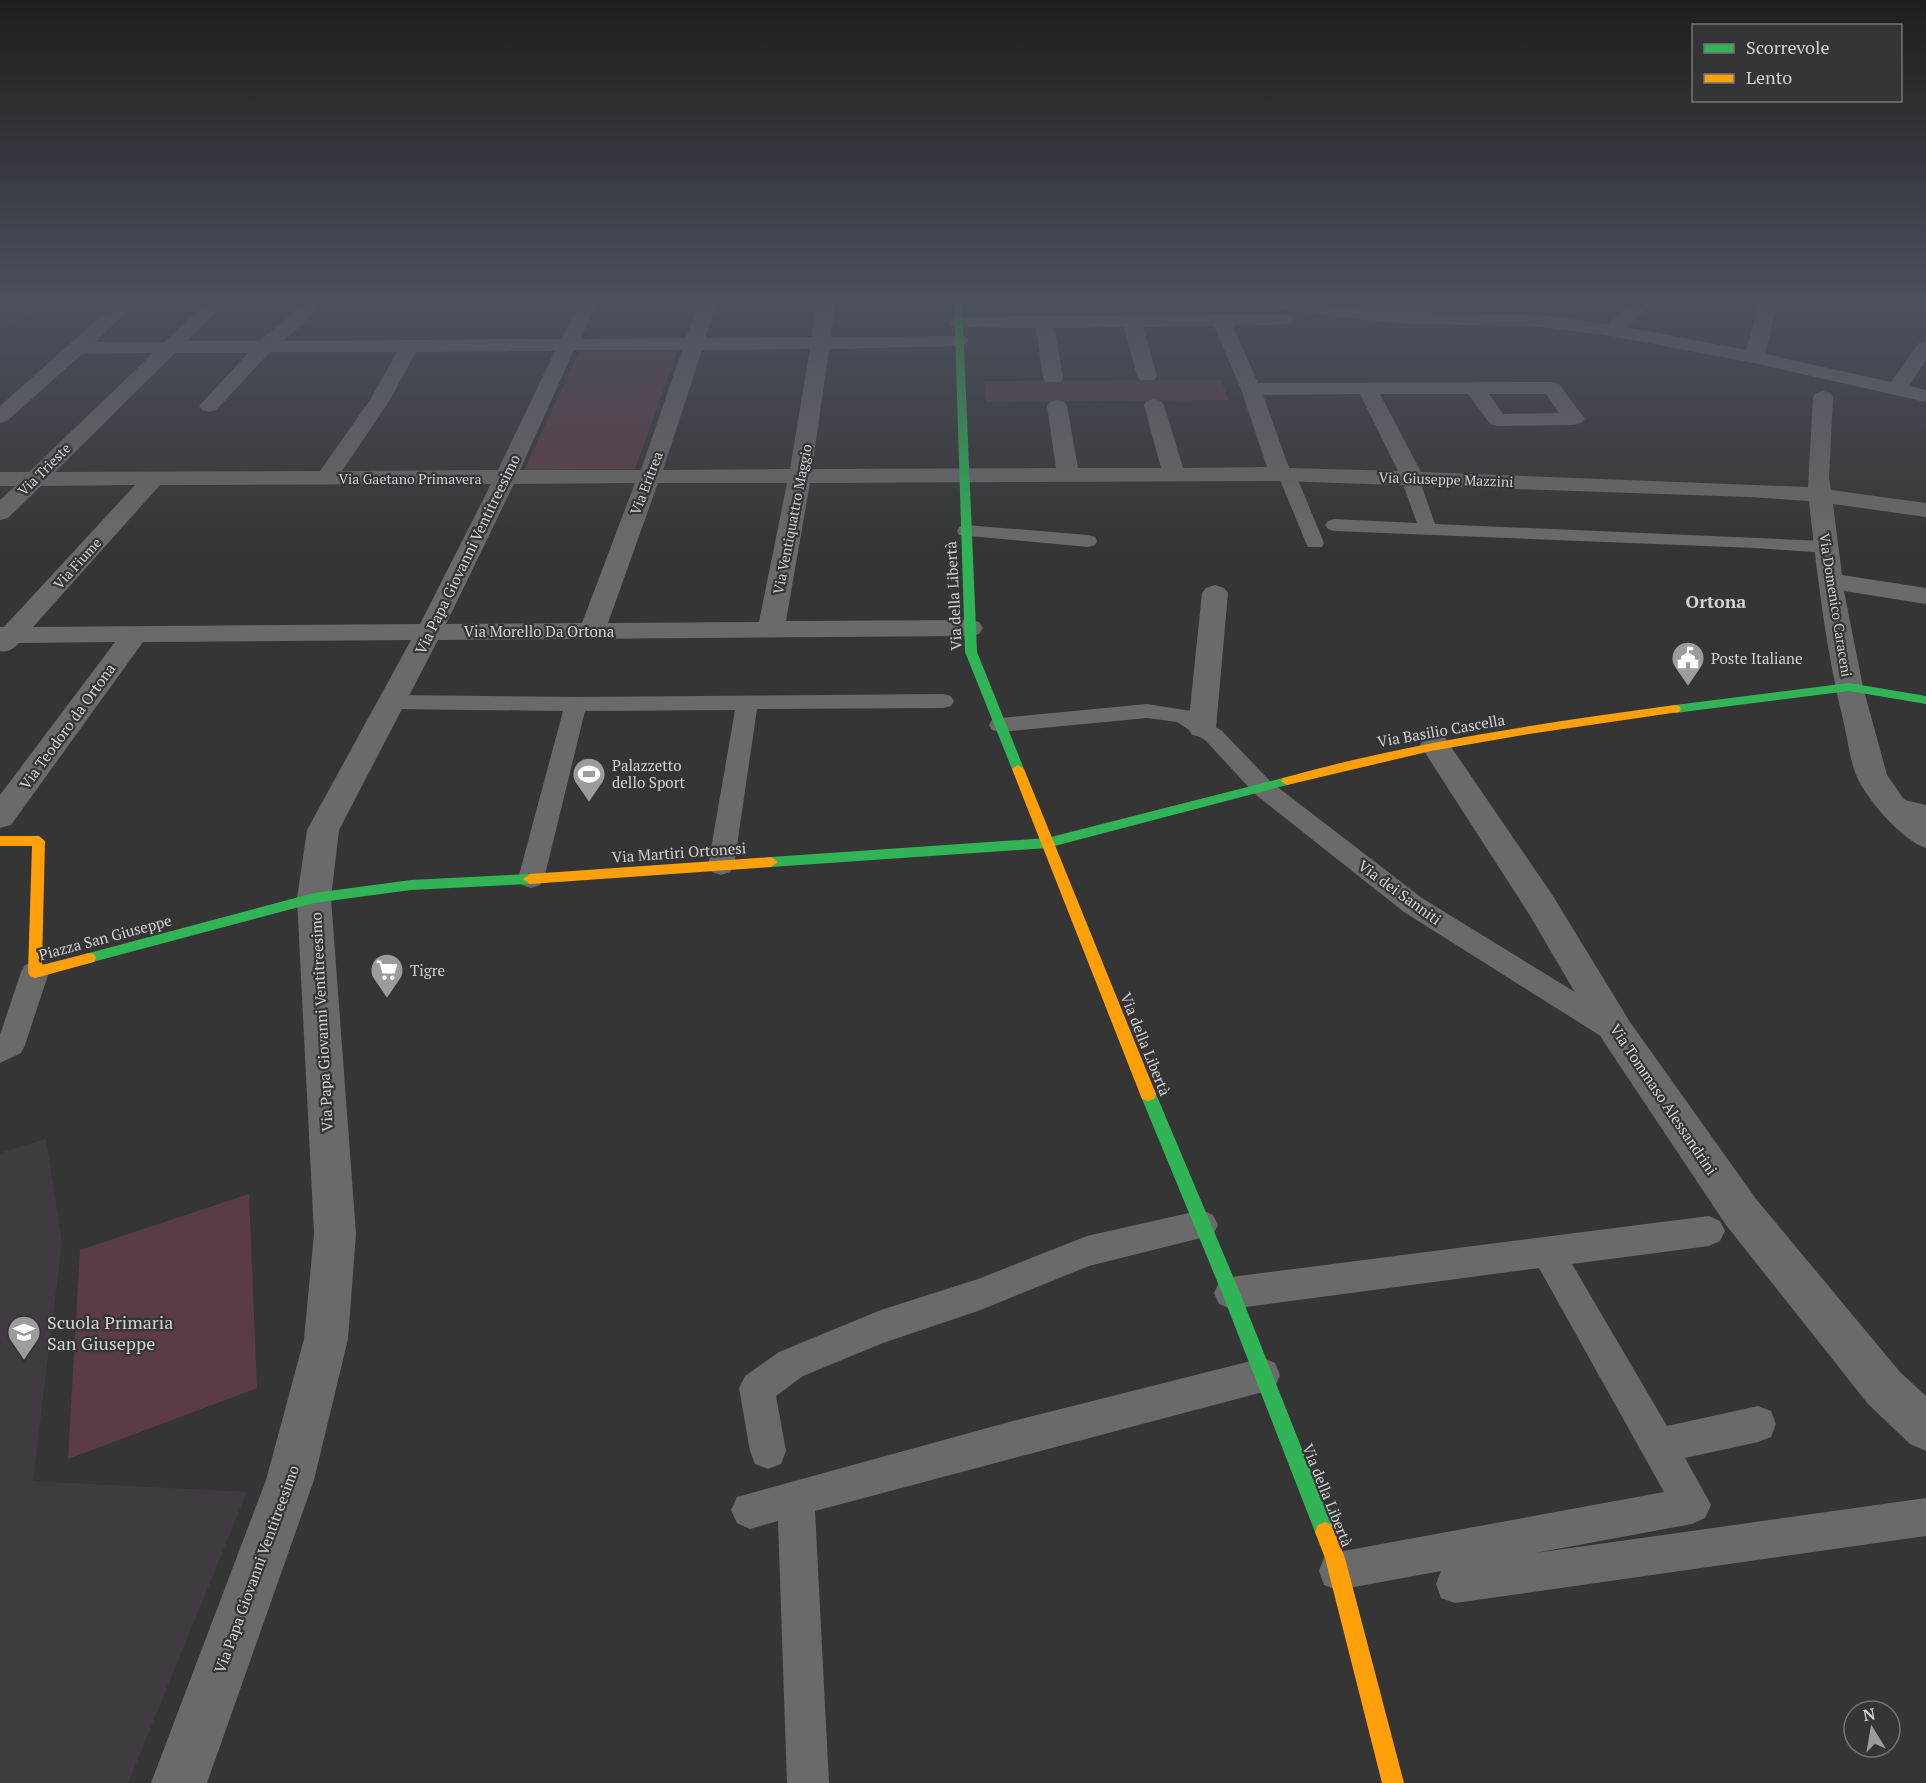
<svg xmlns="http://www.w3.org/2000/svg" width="1926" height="1783" font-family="'PT Serif',serif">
<rect width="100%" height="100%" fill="#353535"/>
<path fill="#3f3b41" d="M0,301H55L0,329Z
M46,1139L62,1242L33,1481L247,1492L128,1783H0V1153Z"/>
<path fill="#5b3b45" d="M580,351L677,352L635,469L524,470Z
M1221,380L1229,400L986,402L984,381Z
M249,1194L257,1388L68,1459L80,1250Z"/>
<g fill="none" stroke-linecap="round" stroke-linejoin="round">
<path fill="#6b6a6a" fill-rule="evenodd" d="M1287,470L1293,471L1296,475L1324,543L1322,547H1308L1306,543L1278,475L1281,471Z
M1413,482L1419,483L1422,487L1435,524L1826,541L1833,543L1835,547L1833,551L1826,553L1755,548L1334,531L1328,529L1325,525L1328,521L1334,519L1417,523L1404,487L1407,483Z
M966,525L1088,535L1095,537L1097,541L1095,545L1088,547L959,535L957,531L959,527Z
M943,694L951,696L954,701L951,706L943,708L757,709L734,866L730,872L721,875L712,872L708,866L735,710L585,711L544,879L540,885L531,888L522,885L518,879L563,711L393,709L385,707L382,702L385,697L393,695L576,697Z
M1147,704L1191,711L1222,731L1271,782L1422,898L1627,1024L1631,1032L1627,1040L1617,1043L1607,1040L1404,912L1255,794L1206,741L1177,722L1147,718L1000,732L992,730L989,725L992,720L1000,718Z
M1892,797L1926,805V821L1884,811L1880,805L1884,799Z
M35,961L45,965L49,972L25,1045L21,1053L0,1063V1035L21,972L25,965Z
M1202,1210L1213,1215L1218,1225L1213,1235L1089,1266L978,1311L883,1343L803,1376L776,1396L786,1451L781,1464L768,1469L755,1464L750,1451L739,1388L745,1376L779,1352L881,1310L978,1279L1087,1236Z
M1709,1216L1720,1221L1725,1231L1720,1241L1709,1246L1572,1264L1667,1426L1758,1406L1771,1411L1776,1424L1771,1437L1758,1442L1685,1458L1711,1505L1705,1518L1692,1524L1535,1553L1926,1498V1536L1455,1603L1441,1598L1436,1584L1441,1571L1338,1590L1324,1585L1319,1571L1324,1557L1338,1552L1664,1492L1539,1268L1231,1309L1219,1304L1214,1293L1219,1282L1231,1277Z
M1263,1358L1275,1363L1280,1375L1275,1387L1263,1392L815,1511L829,1783H787L778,1521L750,1529L737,1523L731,1510L737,1497L1009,1422Z"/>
<path fill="#6b6a6a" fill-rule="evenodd" d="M118,301H138L95,342H165L207,301H227L187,341H259L289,316L302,301H321L303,324L283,341L561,339L581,301H599L580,339L686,338L699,301H717L705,338L812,337L817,301H835L831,337L966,336L969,340L966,344L959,346L829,349L812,469L1056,468L1047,406L1050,402L1057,400L1064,402L1067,406L1078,468H1161L1144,405L1147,401L1154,399L1161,401L1164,405L1183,468L1267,467L1241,389L1214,326L1143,327L1157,376L1154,380H1140L1137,376L1124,327L1055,328L1063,378L1060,382H1046L1043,378L1036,328L951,327L949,323L951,319L958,317L1284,314L1291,316L1293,320L1291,324L1233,326L1258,383L1552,382L1559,384L1585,419L1581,423L1574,425L1497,426L1490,424L1468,394H1380L1421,472L1808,487L1813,397L1816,393L1823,391L1830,393L1833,397L1829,478L1831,490L1926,503V517L1833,504L1842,575L1926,588V604L1844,591L1863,687L1887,775L1903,798L1926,819V848C1903,841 1867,800 1857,777C1850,761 1848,741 1844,724C1826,650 1817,576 1809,501L1749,497L1280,481L810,483L786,621L970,620L979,622L983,628L979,634L970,636L438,640L339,830L331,898L356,1234L348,1339L314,1480L207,1783H151L266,1480L304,1339L314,1234L297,898L307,830L411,640L143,642L11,825L0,828V795L115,642L19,643C13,649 8,653 0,651V627H4L135,485L41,486L8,518L0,520V500L15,486H0V472H29L153,353L82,354L7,421L0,423V406ZM810,349L790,469L663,470L702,350ZM574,350H682L641,470H520ZM555,351L498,470L342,471L390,400L416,352ZM270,352H397L370,400L320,471L55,472L175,353H248L199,406L202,410L209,412L216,410ZM1360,394L1398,471L1289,468L1263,395ZM1489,394H1546L1559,413L1503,414ZM635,483L582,623L446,624L514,484ZM658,483H787L759,622L608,623ZM491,484L420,624L33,627L160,485Z
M1242,301H1302L1392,311L1543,315L1607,324L1635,301H1656L1626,327L1746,350L1760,301H1778L1765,354L1891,382L1919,343L1926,341V360L1909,386L1926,390V402L1754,363L1611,336L1543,327L1392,323L1251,306L1245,305Z
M1215,585L1224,588L1228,593L1216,728L1212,735L1202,737L1192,735L1188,728L1202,593L1206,588Z
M1435,735L1445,738L1553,896L1630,1022L1756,1199L1900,1372L1926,1396V1451L1910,1444L1868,1404L1726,1225L1604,1042L1529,914L1420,745L1425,738Z"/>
<path fill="#30b455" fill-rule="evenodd" d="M954,301H962L977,652L1024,769L1018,773L1012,769L965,652Z
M1849,683L1926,696V704L1849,691L1675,713L1669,709L1675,705Z
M1287,777L1291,778L1293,781L1291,784L1047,848L771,867L764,862L771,857L1047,838Z
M530,874L537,879L530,884L411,890L314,903L89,963L84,962L82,958L84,954L89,953L314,893L411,880Z
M1148,1087L1154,1089L1156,1094L1240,1293L1335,1532L1332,1539L1325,1542L1318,1539L1315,1532L1222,1293L1140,1094L1142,1089Z"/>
<path fill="#ff9f0a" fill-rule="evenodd" d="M1675,705L1679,706L1681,709L1679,712L1529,734L1431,751L1287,785L1281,781L1283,778C1411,742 1543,723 1675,705Z
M1018,765L1024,769L1156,1094L1154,1099L1148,1101L1142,1099L1140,1094L1012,769Z
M0,836H39L45,841L42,965L89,953L94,954L96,958L94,962L35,978L30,976L28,972L32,846H0Z
M771,857L778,862L771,867L530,884L523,879L530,874Z
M1325,1522L1332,1525L1345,1558L1404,1783H1382L1325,1558L1315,1532L1318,1525Z"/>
</g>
<linearGradient id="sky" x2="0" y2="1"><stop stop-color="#1d1d1d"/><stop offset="0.55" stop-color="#4b515c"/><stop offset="1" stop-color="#4b515c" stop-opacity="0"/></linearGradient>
<rect width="1926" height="551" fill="url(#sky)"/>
<defs>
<g id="civic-pin" transform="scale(1.725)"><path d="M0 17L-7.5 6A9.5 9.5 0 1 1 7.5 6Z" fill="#9c9c9c" stroke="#353436"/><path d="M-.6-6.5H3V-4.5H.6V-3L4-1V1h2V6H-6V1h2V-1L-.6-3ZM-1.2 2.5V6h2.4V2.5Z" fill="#fff"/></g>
<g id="stadium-pin" transform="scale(1.725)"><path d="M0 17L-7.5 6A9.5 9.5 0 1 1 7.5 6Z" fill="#9c9c9c" stroke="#353436"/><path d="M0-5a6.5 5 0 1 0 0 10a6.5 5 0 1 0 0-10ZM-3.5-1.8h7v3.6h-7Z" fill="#fff"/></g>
<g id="supermarket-pin" transform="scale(1.725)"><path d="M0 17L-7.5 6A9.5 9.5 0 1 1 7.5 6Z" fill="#9c9c9c" stroke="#353436"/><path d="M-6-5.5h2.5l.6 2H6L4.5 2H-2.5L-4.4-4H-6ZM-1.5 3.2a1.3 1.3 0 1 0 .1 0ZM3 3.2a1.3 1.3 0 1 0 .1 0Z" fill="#fff"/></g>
<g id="school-pin" transform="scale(1.725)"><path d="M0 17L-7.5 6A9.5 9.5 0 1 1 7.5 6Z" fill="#9c9c9c" stroke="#353436"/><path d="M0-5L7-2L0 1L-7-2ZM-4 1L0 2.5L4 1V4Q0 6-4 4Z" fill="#fff"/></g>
</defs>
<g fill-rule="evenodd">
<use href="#civic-pin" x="1688" y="658"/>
<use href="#stadium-pin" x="589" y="774"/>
<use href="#supermarket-pin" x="387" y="970"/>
<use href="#school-pin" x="24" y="1332"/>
</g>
<g text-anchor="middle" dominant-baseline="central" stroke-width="4.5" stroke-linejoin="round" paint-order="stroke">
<g font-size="14" fill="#d3d3d4" stroke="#353436">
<text transform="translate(44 469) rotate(-45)">Via Trieste</text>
<text x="410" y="478">Via Gaetano Primavera</text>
<text transform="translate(1446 479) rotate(2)">Via Giuseppe Mazzini</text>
<text transform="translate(646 483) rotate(-69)">Via Eritrea</text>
<text transform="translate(792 519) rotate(-79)">Via Ventiquattro Maggio</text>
<text transform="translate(77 563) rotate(-48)">Via Fiume</text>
<text transform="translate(1836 605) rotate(81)">Via Domenico Caraceni</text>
</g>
<g font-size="15" fill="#d3d3d4" stroke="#353436">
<text transform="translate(467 554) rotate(-64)">Via Papa Giovanni Ventitreesimo</text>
<text transform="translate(953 596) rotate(-93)">Via della Libertà</text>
<text x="539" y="631">Via Morello Da Ortona</text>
<text transform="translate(67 726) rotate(-54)">Via Teodoro da Ortona</text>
<text transform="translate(1441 730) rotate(-10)">Via Basilio Cascella</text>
<text transform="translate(679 852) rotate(-4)">Via Martiri Ortonesi</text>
<text transform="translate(1400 892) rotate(36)">Via dei Sanniti</text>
<text transform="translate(105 937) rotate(-15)">Piazza San Giuseppe</text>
<text transform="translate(321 1022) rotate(-93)">Via Papa Giovanni Ventitreesimo</text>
<text transform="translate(1146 1044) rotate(68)">Via della Libertà</text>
<text transform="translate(1664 1099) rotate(56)">Via Tommaso Alessandrini</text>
<text transform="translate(1328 1495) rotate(68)">Via della Libertà</text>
<text transform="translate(256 1569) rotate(-70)">Via Papa Giovanni Ventitreesimo</text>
</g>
<g font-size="15" fill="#d3d3d4" stroke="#353436" text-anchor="start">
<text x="1711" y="658">Poste Italiane</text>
<text x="612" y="765">Palazzetto<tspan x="612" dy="17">dello Sport</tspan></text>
<text x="410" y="970">Tigre</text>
</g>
<g font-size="18" font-weight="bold" fill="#d3d3d4" stroke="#353436">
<text x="1716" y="601">Ortona</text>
</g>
<g font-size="18" fill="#d3d3d4" stroke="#353436" text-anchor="start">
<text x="47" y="1322">Scuola Primaria<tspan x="47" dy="21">San Giuseppe</tspan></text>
</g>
</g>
<rect x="1692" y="24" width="210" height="78" fill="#353436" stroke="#747475" stroke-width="1.5"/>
<rect x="1704" y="44" width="30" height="9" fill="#30b455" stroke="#747475" stroke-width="1.5"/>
<text x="1746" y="54" font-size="18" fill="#d3d3d4">Scorrevole</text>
<rect x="1704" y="74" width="30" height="9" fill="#ff9f0a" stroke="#747475" stroke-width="1.5"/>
<text x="1746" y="84" font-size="18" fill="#d3d3d4">Lento</text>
<g transform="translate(1872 1729) rotate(349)"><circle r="28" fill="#353436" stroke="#747475" stroke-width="1.5"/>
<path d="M0-4.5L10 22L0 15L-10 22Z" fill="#9c9c9c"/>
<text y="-9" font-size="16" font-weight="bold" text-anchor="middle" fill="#d3d3d4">N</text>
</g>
</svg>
